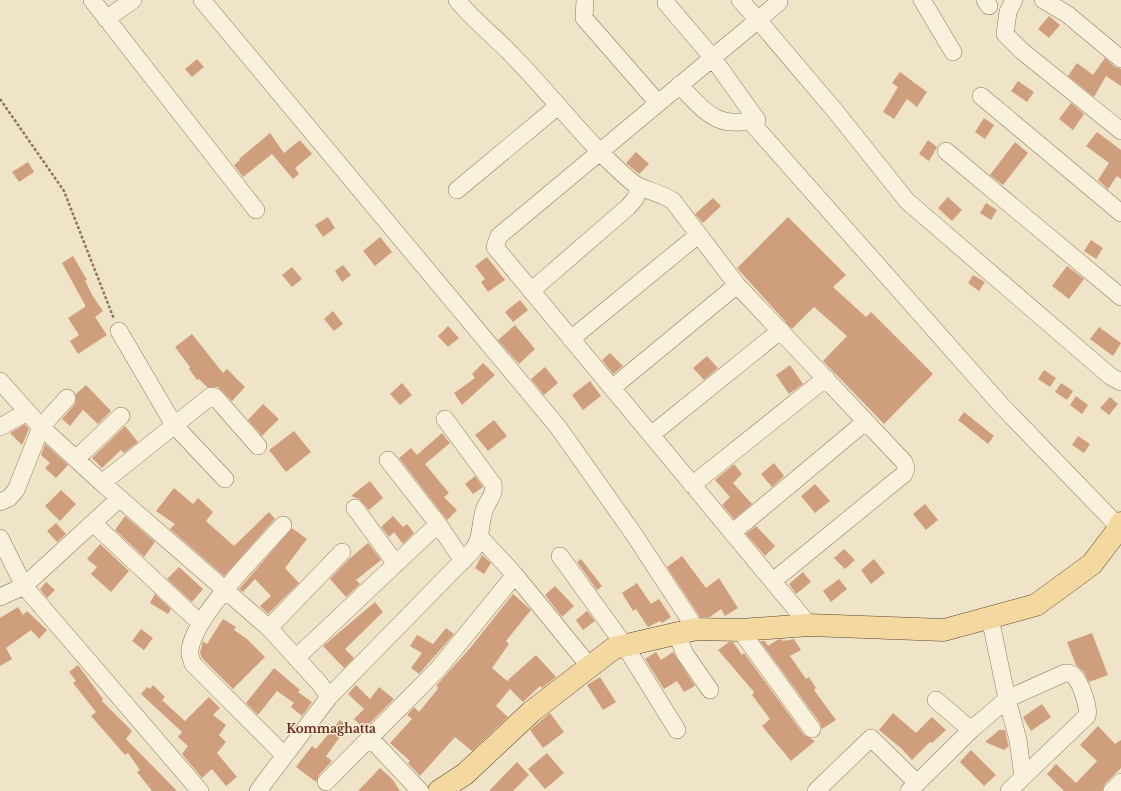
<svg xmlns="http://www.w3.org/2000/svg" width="1121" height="791" font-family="'Libre Baskerville',serif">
<rect width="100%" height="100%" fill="#f0e4c8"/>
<path fill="#cf9f7d" d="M1049,16L1060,25L1049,38L1038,29Z
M1105,58L1115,67L1121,69V86L1106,76L1094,97L1068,76L1077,63L1093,75Z
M197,59L204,67L192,77L185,69Z
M900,72L927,92L917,107L907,99L894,119L883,112L898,87L892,83Z
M1018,81L1034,92L1027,102L1011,91Z
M1071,103L1084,114L1073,130L1059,119Z
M984,118L994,125L985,139L975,132Z
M1097,132L1121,150V179L1117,176L1108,189L1098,180L1109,163L1086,146Z
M270,133L284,153L300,140L312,154L295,168L299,174L293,179L272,154L243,177L234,165L240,160L239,159Z
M928,140L937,147L929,161L919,154Z
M1015,142L1028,153L1003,185L990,175Z
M636,152L649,164L639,174L626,163Z
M28,162L34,172L19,182L12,172Z
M948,197L962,210L952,221L938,208Z
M713,198L721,206L703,223L695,214Z
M986,203L997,210L991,220L980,213Z
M328,217L335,228L323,237L315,225Z
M788,217L846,275L833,287L866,317L871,312L933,374L884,424L823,361L847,336L814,307L792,329L737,268Z
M380,237L392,252L375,266L363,251Z
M1091,240L1103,248L1096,259L1084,251Z
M73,256L87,280H85L92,295L103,311L95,317L107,335L78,354L70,341L79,335L68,318L85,307V305L62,263Z
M487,257L505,280L488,292L481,282L485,279L475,266Z
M343,265L351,275L342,282L335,271Z
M1067,266L1084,279L1069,299L1052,286Z
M292,267L302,279L292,287L282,275Z
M973,275L985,282L979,291L968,283Z
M520,300L528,310L513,322L505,312Z
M333,311L343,324L334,331L324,319Z
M515,325L535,349L519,364L498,340Z
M448,326L459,338L448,347L438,336Z
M1099,327L1121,343L1113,356L1090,339Z
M192,334L223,373L227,369L245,387L232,401L218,387H207L199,379L197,380L189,369L190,367L175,347Z
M610,353L623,366L613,374L602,360Z
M707,356L718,368L704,380L693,368Z
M483,363L495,375L462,405L454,393L475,378L472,374Z
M790,365L803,384L789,394L776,375Z
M545,367L558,383L544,395L531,379Z
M1044,370L1056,378L1050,387L1038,379Z
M590,381L601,396L583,410L572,395Z
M402,383L412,395L400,405L390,394Z
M1061,383L1073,391L1067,400L1055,392Z
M86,385L111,411L98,424L83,410L70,426L62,419L75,404L76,394Z
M1076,396L1088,405L1082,414L1070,405Z
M1110,397L1118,404L1109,415L1100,408Z
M263,404L279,419L262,436L248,420Z
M964,412L994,436L988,444L958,420Z
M494,420L507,436L488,451L475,435Z
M25,424L29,429L22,445L10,433Z
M125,426L138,442L124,453L121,450L102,468L92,458Z
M294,431L311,452L286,472L269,450Z
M442,433L450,443L425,464L449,493L444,497L457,510L447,520L399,458L411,448L417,455Z
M1078,436L1090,444L1084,453L1072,445Z
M45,444L68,465L56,478L45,468L50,463L41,455Z
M774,463L784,476L772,487L761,474Z
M734,464L742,474L733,483L752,504L734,519L722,505L730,497L715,480Z
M475,476L483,487L473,494L465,484Z
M370,481L383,498L369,510L359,499L351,496Z
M815,484L830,501L815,513L801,496Z
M174,488L193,504L198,498L213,512L206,521L234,546L269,512L275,519L224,576L170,529L175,524L156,511Z
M61,490L76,504L60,521L45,506Z
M925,504L938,520L926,530L913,514Z
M125,516L155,542L144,557L115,530Z
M393,516L403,527L407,524L414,533L403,544L394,532L389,537L381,527Z
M56,523L66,534L57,542L47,531Z
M756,526L775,546L765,556L746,534Z
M292,528L307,539L285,568L299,583L268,614L260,606L271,596L255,579L243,592L239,589Z
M368,543L381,560L356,580L360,584L346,597L330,579L349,559Z
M100,544L129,571L111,592L91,574L97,567L87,559Z
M844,549L855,560L845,569L834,558Z
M482,555L491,563L484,574L475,568Z
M682,556L706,588L719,578L738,608L725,616L721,609L710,617H700L667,567Z
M581,559L602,586L597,590L577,562Z
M874,559L885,573L871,584L861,570Z
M179,567L203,589L192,602L167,579Z
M803,572L811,582L796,594L789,584Z
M839,579L847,589L831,602L823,591Z
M46,582L55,590L47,598L40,589Z
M637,583L651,604L659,599L671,617L662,623L660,621L648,627L636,609L633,611L622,593Z
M555,586L574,606L562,617L545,595Z
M155,594L171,609L168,614L150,603Z
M513,594L531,610L506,641L509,644L492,668L507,681L536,655L556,677L542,688L540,686L523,702L510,689L496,706L508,717L472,751L455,737L420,776L408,763L410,761L390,743L412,719L407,715L414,707L419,712L437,690L438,687L436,686L470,648Z
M375,602L383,612L345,649L354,658L344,668L323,646Z
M18,607L23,615L27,611L47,630L39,639L31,630L6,648L12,659L0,666V618Z
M587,611L595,621L583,630L576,620Z
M223,619L236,627L234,630L247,639L265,657L233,689L202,658L200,653L203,641L207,644Z
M446,628L454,634L419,674L411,668L422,653L410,646L417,635L433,644Z
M141,629L153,638L144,650L132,641Z
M1092,633L1108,675L1089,682L1084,672L1076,665L1067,642Z
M782,639L783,641L794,639L801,650L790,656L806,679L809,677L816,688L814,690L836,720L822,729L820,723L760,641H765L768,646L777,640Z
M729,642H733L742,655L744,653L804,735L815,741L791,761L762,726L770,719L752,695L754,692L718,650Z
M656,652L661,660L673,652L695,686L684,692L677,681L664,689L645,659Z
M78,665L103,699L102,701L132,731L126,739L177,791H152L137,772L140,770L128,753L125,755L91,716L96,712L73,683L76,681L69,672Z
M274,668L300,690L298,692L312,702L302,716L291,707L294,703L277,691L258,715L246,703Z
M600,677L616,702L603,710L587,685Z
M153,685L165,697L162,700L185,721L209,697L220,708L213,715L226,725L219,735L226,742L217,753L237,777L226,786L212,769L202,778L182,754L188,746L178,737L182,732L141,694L147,687L150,689Z
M356,685L370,699L379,687L394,699L364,729L354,719L364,709L348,694Z
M1042,704L1051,717L1031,731L1023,717Z
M550,713L564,732L543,748L530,730Z
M893,713L916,733L932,717L946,730L932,743L930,742L912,760L902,749L879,730Z
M340,720L348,726L326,756L332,761L319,775L316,782L296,767L312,746L316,749Z
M1098,726L1115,744L1121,740V768L1105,784L1102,791H1064L1047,774L1056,764L1076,783L1097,761L1080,745Z
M999,730H1005L1008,744L1009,746L1004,750L985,742Z
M971,750L996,775L984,786L960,762Z
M547,753L564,773L545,789L528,769Z
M517,762L529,775L513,791H489Z
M380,768L393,780L400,791H358Z"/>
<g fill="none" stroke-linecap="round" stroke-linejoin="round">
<g stroke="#8d765c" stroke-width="18">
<path id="minor" d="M92,0L256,210
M202,0L558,427L633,533L696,629
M457,0C473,20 493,35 511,54C552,95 587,144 632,182C644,191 660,192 673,201L737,285L904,462L906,468L904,474L773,581
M585,0L584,18L658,103
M740,0L758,20L779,2
M922,0L953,52
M985,0L989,6
M1014,0L1008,12L1005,34L1022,51L1121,131
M1043,0L1067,14L1121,59
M666,3L712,57L757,120C715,129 706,112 679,85
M106,19L133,0
M981,96L1121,213
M750,121L1001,405L1119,527
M946,151L1121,297
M457,190L558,106
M531,291L628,207L635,199L640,187
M119,331L174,425L225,479
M571,339L698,235
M0,381L41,427L102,483L269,628L320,684L329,697L258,791
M612,388L737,285
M0,427L27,412
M651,435L781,330
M76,459L121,416
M388,460L438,524L463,561
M102,483L211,396L215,397L258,446
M692,485L826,378
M0,502L9,498L16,490L41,427L67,398
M355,508L396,564
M93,523L200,623
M283,525C258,553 196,614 190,649C189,654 191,659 193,664L284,755
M732,533L865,422
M480,537L515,575
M0,538L24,586L200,791
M560,556L625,646L677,730
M0,597L24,586L120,498
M990,618L1007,699L1018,740L1023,777L1009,791
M809,625L495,247L499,236L758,20L836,112L907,201L1110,376L1121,382
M269,628L342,552
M740,630L812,729
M676,633L685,654L710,690
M296,658L438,524
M329,697L473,550C483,537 479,523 485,508C489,499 495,495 493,484L445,419
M936,700L971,730
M369,737L420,791
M326,782L438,669L515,575L590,667
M816,791L871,738L917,783
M909,791L971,730L1007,699L1065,673C1068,673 1071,673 1074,676C1080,681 1090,709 1087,716L1023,777
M1112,791L1121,782"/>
</g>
<g stroke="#5b4430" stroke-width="23">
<path id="major" d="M439,791L465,774L531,712L614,648L696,629L740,630L809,625L944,630L1036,605L1092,564L1117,531L1121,523"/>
</g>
<path stroke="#8d765c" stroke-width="2.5" stroke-dasharray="3 2" stroke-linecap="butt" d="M0,99L64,191L114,319"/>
<use href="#minor" stroke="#faf1dc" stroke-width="17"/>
<use href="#major" stroke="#f3d9a0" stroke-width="22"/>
</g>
<g text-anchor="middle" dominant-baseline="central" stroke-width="3" stroke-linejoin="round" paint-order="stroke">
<g font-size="12" font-weight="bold" fill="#6b2e1e" stroke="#f7eed8">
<text x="331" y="728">Kommaghatta</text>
</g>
</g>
</svg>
